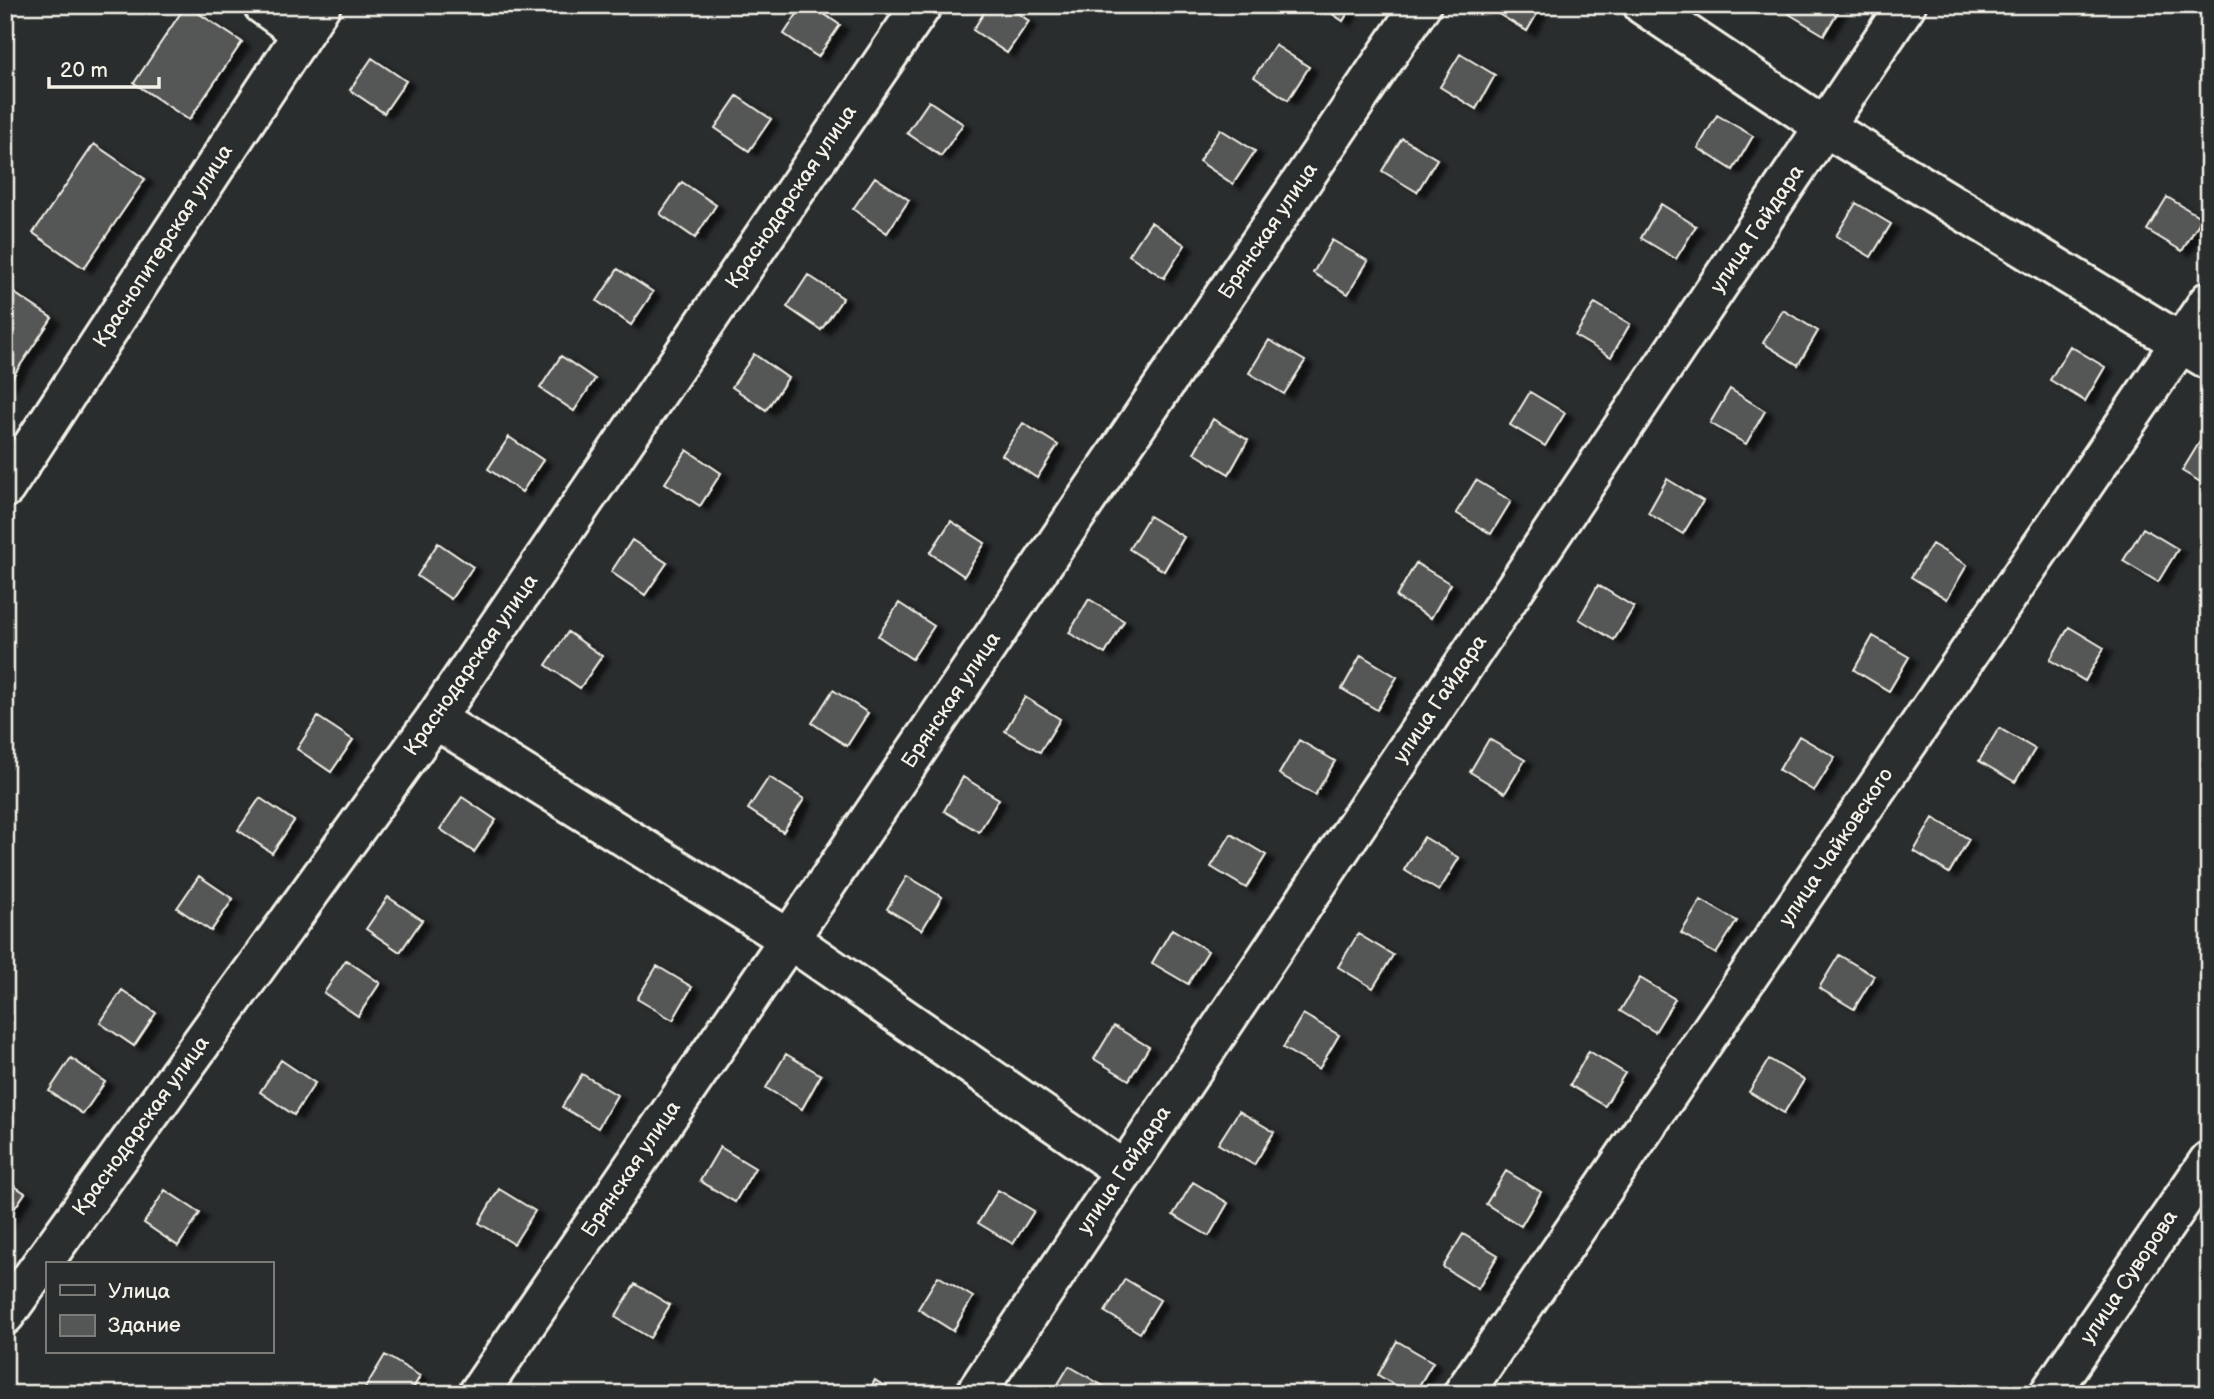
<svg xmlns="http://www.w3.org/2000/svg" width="2214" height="1399" font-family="'Balsamiq Sans',sans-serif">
<defs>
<filter id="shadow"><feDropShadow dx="8" dy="4.5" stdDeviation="2" flood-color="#0009"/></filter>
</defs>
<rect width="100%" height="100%" fill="#2a2d2e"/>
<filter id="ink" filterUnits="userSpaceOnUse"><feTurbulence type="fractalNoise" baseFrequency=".0143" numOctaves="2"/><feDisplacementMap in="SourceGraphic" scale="14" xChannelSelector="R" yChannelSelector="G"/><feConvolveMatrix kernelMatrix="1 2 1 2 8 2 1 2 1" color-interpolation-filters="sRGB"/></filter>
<g filter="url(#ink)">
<path fill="#555756" stroke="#f4f1e8" stroke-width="2" filter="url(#shadow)" d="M186,5L242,42L189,120L134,83Z
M803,5H811L840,25L818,57L784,34Z
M989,5H1006L1029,21L1007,53L973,30Z
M1319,5H1353L1343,21Z
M1494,5H1542L1527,31L1492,10Z
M1794,5H1842L1824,35L1789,14Z
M1275,45L1309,67L1288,100L1254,77Z
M1460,54L1495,75L1476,109L1440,87Z
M372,58L406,81L384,113L350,90Z
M737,96L771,119L749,151L715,128Z
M929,101L963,124L941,156L907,133Z
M1717,115L1753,136L1733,170L1698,148Z
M1220,129L1255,151L1233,184L1199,161Z
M1402,138L1437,159L1417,192L1382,171Z
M94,144L145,179L84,268L33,233Z
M875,177L909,200L887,233L853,209Z
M682,182L716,205L695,238L660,214Z
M2167,197L2202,218L2182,251L2147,230Z
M1856,203L1891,224L1871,257L1836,236Z
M1661,204L1696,226L1676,259L1641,238Z
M1151,222L1185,245L1164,278L1129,255Z
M1332,240L1368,261L1348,294L1313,273Z
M618,269L653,292L631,325L597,301Z
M808,275L843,298L821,330L787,307Z
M5,287L52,318L5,388Z
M1595,303L1630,324L1611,357L1575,336Z
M1783,310L1818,331L1798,365L1763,343Z
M1269,340L1305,361L1284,394L1249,373Z
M2070,346L2105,367L2085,401L2050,380Z
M754,354L788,378L766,410L732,387Z
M561,356L595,379L574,411L540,388Z
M1730,389L1765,411L1746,444L1710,423Z
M1530,392L1565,413L1545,446L1510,425Z
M1213,419L1248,440L1229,474L1194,453Z
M1023,423L1058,445L1037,478L1002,455Z
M509,437L543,460L522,492L488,469Z
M2202,438L2209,442V487L2182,471Z
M687,450L721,473L700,506L665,483Z
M1667,479L1703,501L1683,534L1648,513Z
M1476,480L1511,501L1491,534L1456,513Z
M1149,516L1184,537L1164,571L1129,549Z
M951,521L985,543L964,576L930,553Z
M2143,528L2178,549L2158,582L2123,561Z
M632,540L667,563L645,595L611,572Z
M438,543L473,567L451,599L417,576Z
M1932,544L1967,565L1947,599L1911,577Z
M1416,563L1451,584L1431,618L1396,597Z
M1598,585L1634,607L1614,640L1579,619Z
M1089,599L1124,621L1105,654L1069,633Z
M899,603L934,626L912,659L878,636Z
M2069,627L2104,648L2085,681L2050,660Z
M568,632L602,656L580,688L546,665Z
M1873,636L1909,657L1889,691L1854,670Z
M1361,655L1397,677L1377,710L1342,689Z
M833,690L868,713L847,746L812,723Z
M1025,697L1060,719L1040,752L1005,731Z
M318,717L353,740L331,772L297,749Z
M1999,728L2035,749L2015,782L1979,761Z
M1799,736L1835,757L1814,791L1779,770Z
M1489,739L1525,760L1505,793L1470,772Z
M1299,740L1335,761L1315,795L1279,774Z
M769,777L804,799L783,832L748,809Z
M963,777L999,799L979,832L944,811Z
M462,797L496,820L474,852L440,829Z
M260,798L294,821L272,853L238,830Z
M1933,818L1969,839L1949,873L1914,851Z
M1231,834L1266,855L1246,888L1211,867Z
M1424,837L1459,858L1439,891L1404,870Z
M199,876L233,899L211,931L177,908Z
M907,876L942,897L922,930L887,909Z
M388,897L422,920L400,952L366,929Z
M1701,900L1737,921L1716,954L1681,933Z
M1172,929L1208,951L1188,984L1152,963Z
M1358,934L1393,955L1373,988L1338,967Z
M1839,955L1874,976L1854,1009L1819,988Z
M346,960L380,983L358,1016L324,993Z
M657,966L692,987L673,1020L637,999Z
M1640,978L1675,999L1655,1032L1620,1011Z
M122,990L156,1013L134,1046L100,1023Z
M1303,1014L1339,1035L1319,1069L1283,1048Z
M1114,1026L1149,1047L1129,1080L1094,1059Z
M1589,1051L1625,1073L1605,1106L1570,1085Z
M786,1054L821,1075L802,1109L766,1088Z
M71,1058L105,1082L83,1114L49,1091Z
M1769,1059L1804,1080L1784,1113L1749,1092Z
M281,1060L315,1083L294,1115L260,1092Z
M582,1074L617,1095L598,1128L562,1107Z
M1239,1111L1274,1132L1254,1165L1218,1144Z
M720,1147L755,1168L735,1202L700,1181Z
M1506,1171L1541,1192L1521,1226L1486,1204Z
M5,1180L25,1193L5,1222Z
M1193,1182L1228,1203L1209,1236L1173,1215Z
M499,1189L535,1211L514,1244L479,1223Z
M165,1190L200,1213L178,1246L144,1223Z
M998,1190L1034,1211L1013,1244L978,1223Z
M1463,1234L1498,1255L1478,1289L1443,1267Z
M938,1276L973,1297L953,1331L918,1309Z
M1125,1279L1160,1300L1140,1333L1105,1312Z
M635,1284L670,1305L650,1338L615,1317Z
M1397,1341L1433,1362L1414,1394H1409L1378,1375Z
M385,1355L420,1376L410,1394H374L365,1388Z
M1069,1366L1105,1387L1101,1394H1052Z
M875,1380L897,1394H867Z"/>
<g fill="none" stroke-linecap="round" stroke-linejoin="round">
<g stroke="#f4f1e8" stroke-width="44">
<path id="minor" d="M263,5L302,33
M1643,5L1825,127L2209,360
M5,488L321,5
M435,719L789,939L1123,1170
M5,1315L435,719L922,5
M478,1394L789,939L1421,5
M975,1394L1906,5
M1463,1394L2209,301
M2049,1394L2209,1161"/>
</g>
<use href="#minor" stroke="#2a2d2e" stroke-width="38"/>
</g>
</g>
<g text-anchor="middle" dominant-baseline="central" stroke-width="5" stroke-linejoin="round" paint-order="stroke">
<g font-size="21" fill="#f4f1e8" stroke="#2a2d2e">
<text transform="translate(791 197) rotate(-56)">Краснодарская улица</text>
<text transform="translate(1757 229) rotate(-56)">улица Гайдара</text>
<text transform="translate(1268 231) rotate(-56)">Брянская улица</text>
<text transform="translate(163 246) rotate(-57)">Краснопитерская улица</text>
<text transform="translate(471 665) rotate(-55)">Краснодарская улица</text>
<text transform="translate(1440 699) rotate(-56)">улица Гайдара</text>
<text transform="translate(951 700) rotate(-56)">Брянская улица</text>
<text transform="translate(1836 847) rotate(-56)">улица Чайковского</text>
<text transform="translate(141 1126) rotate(-54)">Краснодарская улица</text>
<text transform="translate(631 1169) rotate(-56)">Брянская улица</text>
<text transform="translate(1124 1170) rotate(-56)">улица Гайдара</text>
<text transform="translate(2129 1277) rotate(-56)">улица Суворова</text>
</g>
</g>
<rect width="2214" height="1399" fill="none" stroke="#2a2d2e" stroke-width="28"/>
<rect x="14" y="14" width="2186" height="1371" fill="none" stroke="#f4f1e8" stroke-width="2.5" filter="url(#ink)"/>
<rect x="46" y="1262" width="228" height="91" fill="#2a2d2e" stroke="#7b7b78" stroke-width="2"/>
<rect x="60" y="1285" width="35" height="10" fill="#2a2d2e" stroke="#7b7b78" stroke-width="2"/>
<text x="108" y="1298" font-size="21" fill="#f4f1e8">Улица</text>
<rect x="60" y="1315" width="35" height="21" fill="#555756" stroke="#7b7b78" stroke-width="2"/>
<text x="108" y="1332" font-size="21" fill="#f4f1e8">Здание</text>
<path d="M49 77v10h110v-10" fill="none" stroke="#f4f1e8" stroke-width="3.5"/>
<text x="60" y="77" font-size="21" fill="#f4f1e8" stroke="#2a2d2e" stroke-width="5" paint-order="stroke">20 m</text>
</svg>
